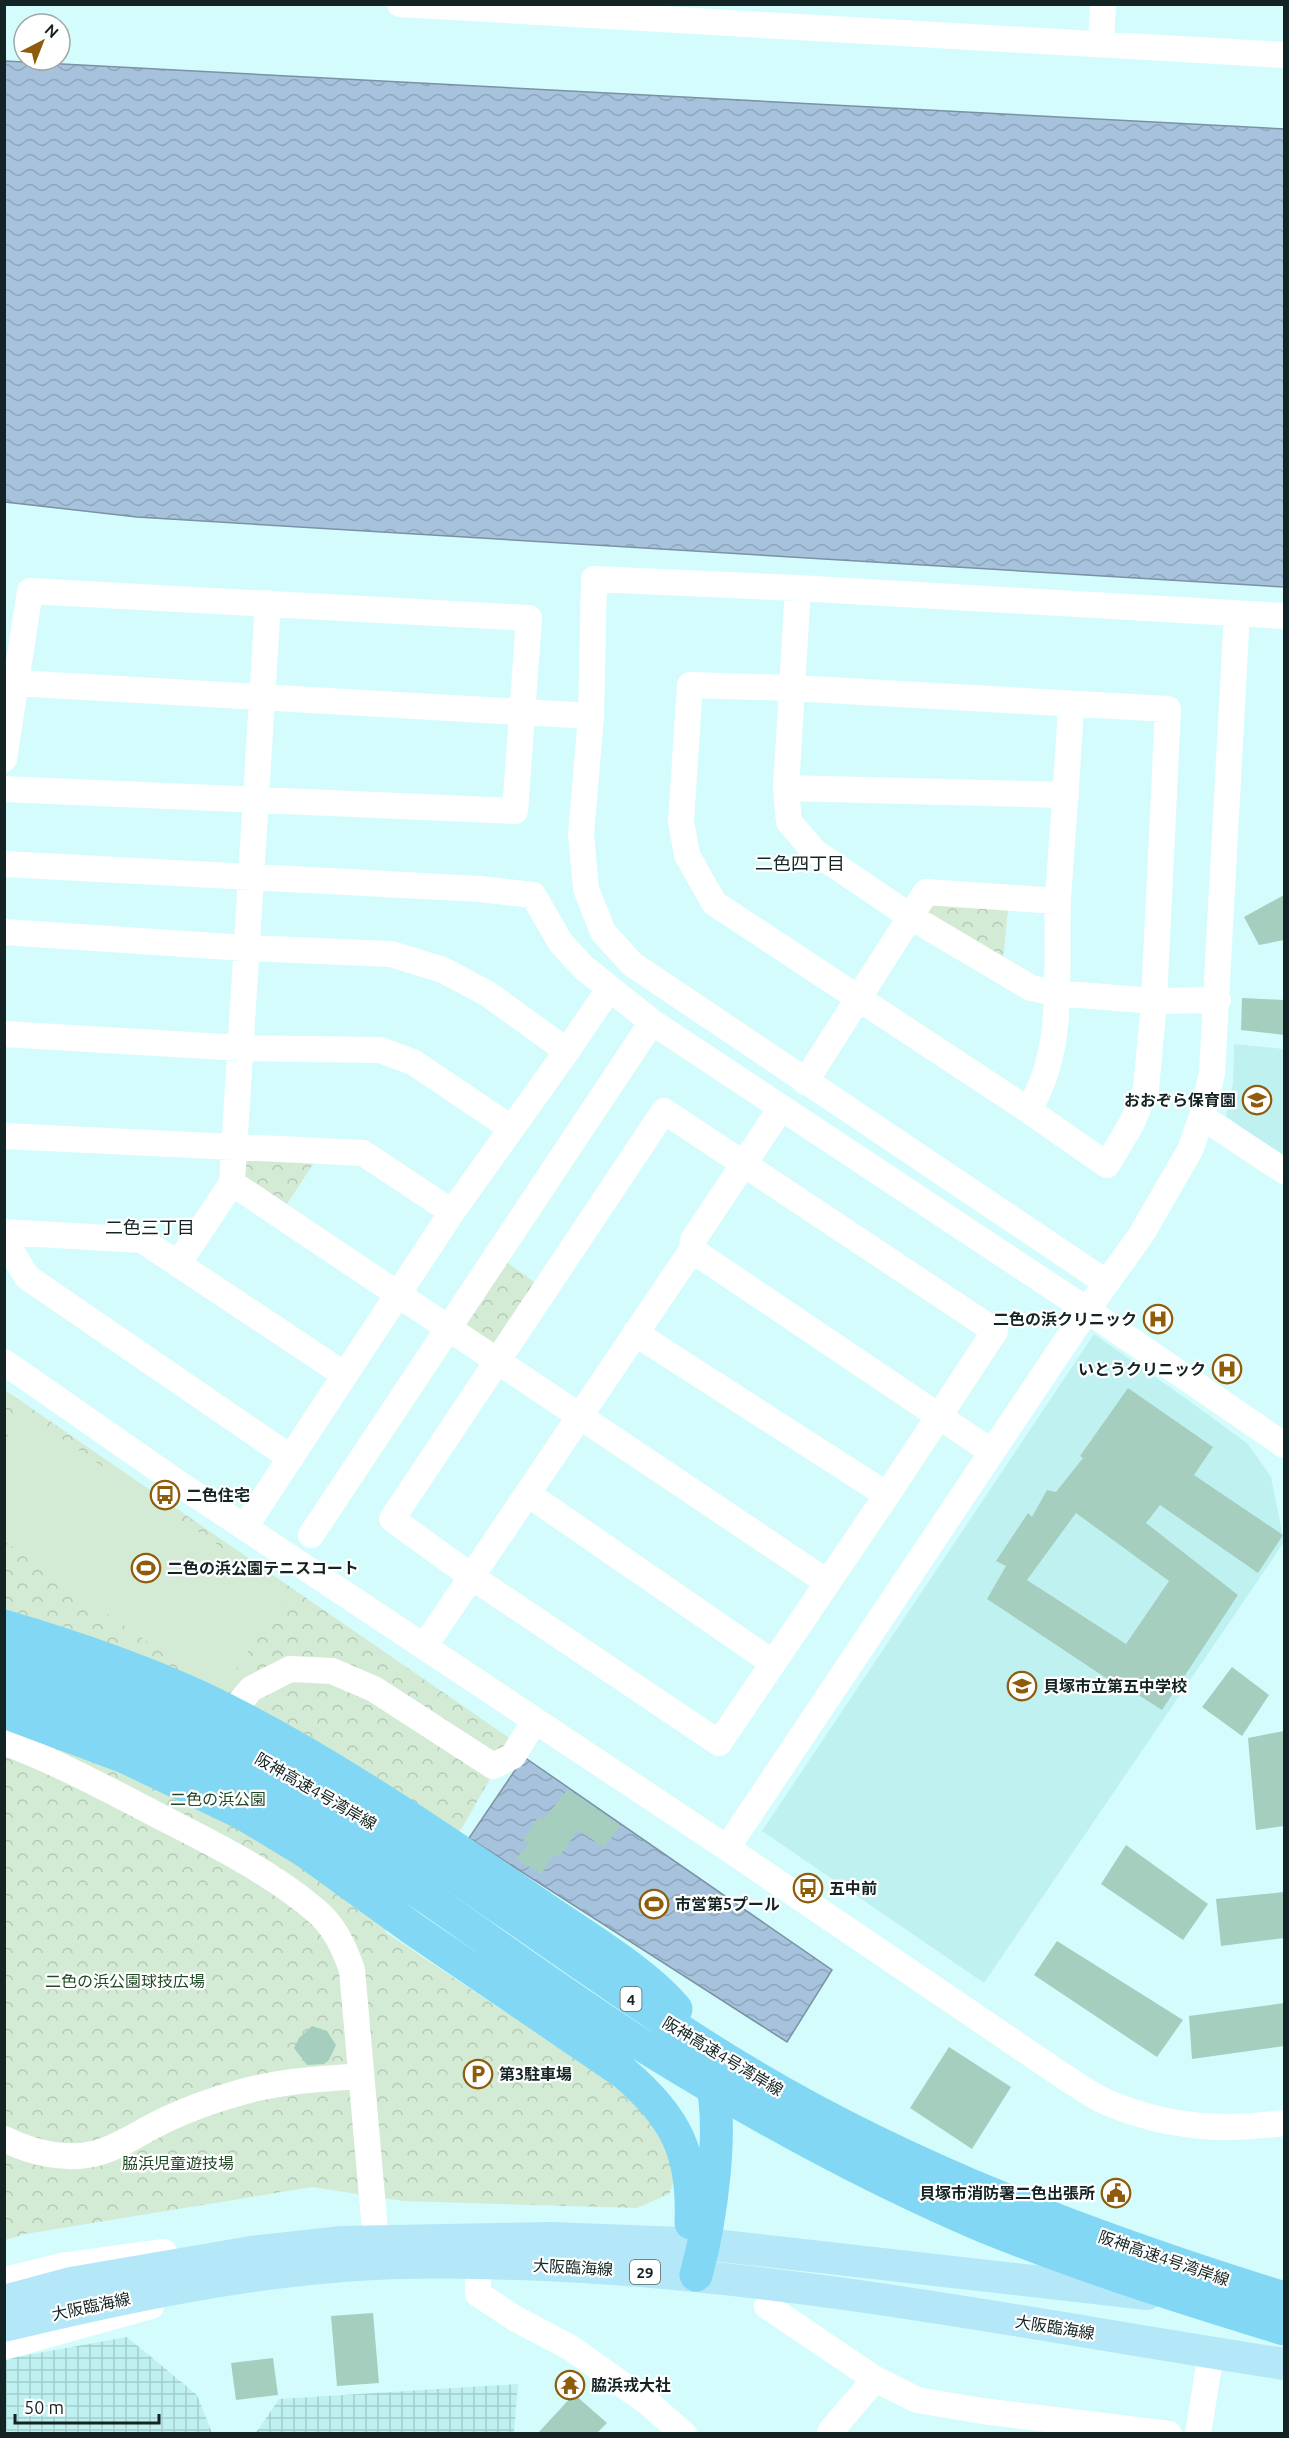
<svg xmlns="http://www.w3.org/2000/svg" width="1289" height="2438" font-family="Ubuntu,'Noto Sans JP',sans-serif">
<defs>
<pattern id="industrial-grid" width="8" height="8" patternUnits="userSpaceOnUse" patternTransform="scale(1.5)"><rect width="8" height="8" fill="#c0f1f1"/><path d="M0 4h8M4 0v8" fill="none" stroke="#a4cece"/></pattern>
<pattern id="forest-crowns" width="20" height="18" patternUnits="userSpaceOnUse" patternTransform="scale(1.5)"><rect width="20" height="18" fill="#d3ebd4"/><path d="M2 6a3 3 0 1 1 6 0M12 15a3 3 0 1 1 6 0" fill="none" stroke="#b4c9b6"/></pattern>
<pattern id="water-waves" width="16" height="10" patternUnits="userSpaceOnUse" patternTransform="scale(1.5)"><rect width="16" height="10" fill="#a7c2dc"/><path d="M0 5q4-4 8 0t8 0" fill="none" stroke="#8fa6bc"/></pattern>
</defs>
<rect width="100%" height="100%" fill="#d4fcfc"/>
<path fill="#c0f1f1" d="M1234,1044L1284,1049V1159L1226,1116L1233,1084Z
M1094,1334L1191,1402L1248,1444L1271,1477L1284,1542L984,1983L762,1831Z"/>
<path fill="url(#industrial-grid)" d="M127,2337L197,2395L212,2433L5,2434V2359Z
M518,2384L514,2433H253L258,2430L279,2399Z"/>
<path fill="url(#forest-crowns)" d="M933,902L1008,908L1003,960L926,913Z
M245,1160L315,1161L285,1207L244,1181Z
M502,1259L537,1284L495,1349L461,1323Z
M5,1390L512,1740L462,1828L385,1932L505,2012L613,2075L655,2116L677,2174L669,2194L637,2208L403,2201L312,2187L25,2234L5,2240Z"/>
<path fill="#d3ebd4" d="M23,1412L288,1593L220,1693L5,1542V1440Z"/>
<path fill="url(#water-waves)" stroke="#7b92a4" stroke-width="1.5" d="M5,61L1284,129V587L137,517L5,502Z
M524,1757L832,1970L787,2042L469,1838Z"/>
<path fill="#a5cebf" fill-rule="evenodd" d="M1284,895V940L1259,945L1244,917Z
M1242,998L1284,1000V1035L1241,1030Z
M1128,1388L1213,1447L1194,1475L1283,1535L1258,1573L1160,1505L1146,1523L1238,1595L1162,1710L1126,1687L1124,1690L987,1599L1006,1566L996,1561L1028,1513L1032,1517L1047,1490L1056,1492L1083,1458L1080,1456ZM1076,1513L1169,1581L1126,1644L1027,1580Z
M1232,1667L1269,1695L1242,1736L1202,1707Z
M1284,1731V1826L1256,1830L1248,1738Z
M568,1789L621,1826L604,1847L578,1830L559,1857L553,1855L541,1874L516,1859L529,1843L523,1841L538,1817L543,1820Z
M1126,1845L1208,1904L1183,1940L1101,1884Z
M1284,1892V1938L1221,1946L1216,1899Z
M1057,1941L1183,2020L1157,2057L1034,1975Z
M1284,2003V2046L1192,2059L1189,2016Z
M312,2026L327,2031L336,2045L329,2060L324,2064L307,2065L294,2048L299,2038Z
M949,2047L1011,2087L972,2149L910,2108Z
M373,2313L379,2383L337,2386L331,2316Z
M273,2358L278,2395L236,2400L231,2363Z
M574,2394L607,2423L597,2433H538Z"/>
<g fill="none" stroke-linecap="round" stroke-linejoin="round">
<path stroke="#fff" stroke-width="26" d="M400,4C695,23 990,36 1284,55
M1101,43L1103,4
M798,588L786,788L789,822L815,852L911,917L1031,988L1055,993L1154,1001L1218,1000
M268,603L232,1183L827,1582
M15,683L591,716
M4,759L30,591L529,618L515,811L4,789
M786,788L1066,795
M4,864L480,889L533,895L561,943L583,967L652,1022L1087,1310L1284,1445
M4,932L246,948L391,954L443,970L488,994L567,1051L452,1212L245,1527
M4,1034L242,1048L380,1050L413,1062L511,1128
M567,1051L609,989
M805,1082L926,892L1058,901
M1028,1110L1107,1165L1132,1123L1146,1089L1154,1001L1168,709L792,688L690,685L681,821L687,855L714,903L1028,1110C1067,1051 1055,968 1058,900C1062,835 1068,769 1071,704
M664,1111L995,1331L887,1495L719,1743L472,1577L392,1519Z
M1202,1117L1284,1171
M4,1136L363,1153L452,1212
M4,1232L142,1240L345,1375
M4,1239L27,1277L291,1458
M692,1250L693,1240L781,1108
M178,1264L232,1183
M1107,1283L632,964L603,932L586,889L581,834L591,716L594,579L798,588L1284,616
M635,1333L887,1495
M4,1362L175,1481L727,1848L1066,2078C1081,2087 1095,2098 1111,2104C1169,2128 1223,2131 1284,2123
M528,1494L773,1663
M311,1535L652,1022
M424,1647L692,1250L992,1452
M221,1725L251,1689L290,1669L332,1671L374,1689L493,1766L513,1756L535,1720
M4,1742C57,1762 107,1789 157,1815C210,1842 269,1871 314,1909C334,1925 344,1947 352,1970L375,2230
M727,1848L1087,1310L1141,1235L1190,1150L1202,1117L1212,1073L1237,613
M4,2139C32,2153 67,2161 97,2153C120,2147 142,2131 163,2121C186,2110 210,2101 235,2094C276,2081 320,2079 361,2076
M478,2263V2294L516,2319L571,2348L647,2402L684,2434
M4,2280L61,2266L164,2252
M767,2306L875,2379L917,2400L982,2411L1169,2434
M4,2347L151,2306
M831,2434L830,2432L875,2379
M1198,2434L1211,2353"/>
<path stroke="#b4e7f8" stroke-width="32" d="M4,2301L71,2283L251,2252L342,2242L552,2238L705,2244L1147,2294
M4,2326C116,2299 229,2275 343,2266C423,2260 504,2263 583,2267C819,2281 1051,2328 1284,2364"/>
<path stroke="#82d7f4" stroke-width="33" d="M4,1626C72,1646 140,1669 204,1699C320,1755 426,1828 532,1900C574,1930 644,1970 676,2009
M4,1650C46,1663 88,1677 128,1693C207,1727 286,1768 359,1814C490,1895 612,1991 745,2071C913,2172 1098,2240 1284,2298
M4,1683C124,1719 239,1777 344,1843C449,1908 546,1985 650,2050C757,2116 867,2177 983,2226C1081,2266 1183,2298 1284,2329
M4,1712L125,1757L242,1813L305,1851L413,1929L623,2072C676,2117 694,2153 691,2223
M696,2275C710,2225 726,2122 709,2073"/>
</g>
<defs>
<g id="school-ring" transform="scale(1.5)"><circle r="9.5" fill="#fff" stroke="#8f5c0b" stroke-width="1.5"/><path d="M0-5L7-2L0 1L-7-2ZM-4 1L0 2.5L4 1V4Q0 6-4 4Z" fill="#8f5c0b"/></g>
<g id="hospital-ring" transform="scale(1.5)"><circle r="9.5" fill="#fff" stroke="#8f5c0b" stroke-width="1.5"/><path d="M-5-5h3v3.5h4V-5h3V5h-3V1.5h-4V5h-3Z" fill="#8f5c0b"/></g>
<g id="bus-ring" transform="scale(1.5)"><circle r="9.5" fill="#fff" stroke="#8f5c0b" stroke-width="1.5"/><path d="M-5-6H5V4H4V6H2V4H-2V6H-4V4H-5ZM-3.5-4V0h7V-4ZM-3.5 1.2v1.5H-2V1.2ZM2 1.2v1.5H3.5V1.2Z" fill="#8f5c0b"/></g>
<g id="stadium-ring" transform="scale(1.5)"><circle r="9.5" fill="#fff" stroke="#8f5c0b" stroke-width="1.5"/><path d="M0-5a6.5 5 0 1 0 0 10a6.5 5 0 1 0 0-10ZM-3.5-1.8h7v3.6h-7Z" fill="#8f5c0b"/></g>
<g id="parking-ring" transform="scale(1.5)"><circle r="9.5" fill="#fff" stroke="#8f5c0b" stroke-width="1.5"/><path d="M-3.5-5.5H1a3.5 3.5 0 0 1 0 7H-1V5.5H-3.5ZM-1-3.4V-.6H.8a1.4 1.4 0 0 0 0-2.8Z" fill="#8f5c0b"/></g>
<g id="civic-ring" transform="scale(1.5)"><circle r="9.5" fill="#fff" stroke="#8f5c0b" stroke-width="1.5"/><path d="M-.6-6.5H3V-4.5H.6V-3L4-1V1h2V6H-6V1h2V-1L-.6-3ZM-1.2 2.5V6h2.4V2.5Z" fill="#8f5c0b"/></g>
<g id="temple-ring" transform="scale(1.5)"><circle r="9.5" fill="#fff" stroke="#8f5c0b" stroke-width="1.5"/><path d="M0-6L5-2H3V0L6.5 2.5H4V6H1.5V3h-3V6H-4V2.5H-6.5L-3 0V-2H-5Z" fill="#8f5c0b"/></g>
</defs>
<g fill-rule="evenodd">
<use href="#school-ring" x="1257" y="1100"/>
<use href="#hospital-ring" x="1158" y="1319"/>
<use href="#hospital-ring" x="1227" y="1369"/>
<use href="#bus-ring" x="165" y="1495"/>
<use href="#stadium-ring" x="146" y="1568"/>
<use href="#school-ring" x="1022" y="1686"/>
<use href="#bus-ring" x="808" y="1888"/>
<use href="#stadium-ring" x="654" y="1904"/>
<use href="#parking-ring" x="478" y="2074"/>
<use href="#civic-ring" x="1116" y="2193"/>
<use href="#temple-ring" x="570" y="2385"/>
</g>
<g text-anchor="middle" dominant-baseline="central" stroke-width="4.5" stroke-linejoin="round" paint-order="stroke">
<g fill="#fff" stroke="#5a6565" stroke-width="1.5">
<rect x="620.5" y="1987" width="21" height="24" rx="4.5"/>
<rect x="630" y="2260" width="30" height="24" rx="4.5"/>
</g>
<g font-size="15" font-weight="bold" fill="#142323">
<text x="631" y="1999">4</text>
<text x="645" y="2272">29</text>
</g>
<g font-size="16" font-weight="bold" fill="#142323" stroke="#fff" text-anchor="start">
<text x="1236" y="1100" text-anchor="end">おおぞら保育園</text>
<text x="1137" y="1319" text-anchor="end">二色の浜クリニック</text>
<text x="1206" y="1369" text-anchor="end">いとうクリニック</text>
<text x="186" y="1495">二色住宅</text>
<text x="167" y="1568">二色の浜公園テニスコート</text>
<text x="1043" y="1686">貝塚市立第五中学校</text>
<text x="829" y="1888">五中前</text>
<text x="675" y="1904">市営第5プール</text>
<text x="499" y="2074">第3駐車場</text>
<text x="1095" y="2193" text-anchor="end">貝塚市消防署二色出張所</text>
<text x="591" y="2385">脇浜戎大社</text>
</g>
<g font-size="16" fill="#142323" stroke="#fff">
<text transform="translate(316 1791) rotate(30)">阪神高速4号湾岸線</text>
<text transform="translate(723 2056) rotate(31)">阪神高速4号湾岸線</text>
<text transform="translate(1164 2258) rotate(19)">阪神高速4号湾岸線</text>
<text transform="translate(573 2267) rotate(3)">大阪臨海線</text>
<text transform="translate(91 2306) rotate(-12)">大阪臨海線</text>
<text transform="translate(1055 2327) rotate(9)">大阪臨海線</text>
</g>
<g font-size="16" fill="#204a25" stroke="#fff">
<text x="218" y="1799">二色の浜公園</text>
<text x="125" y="1981">二色の浜公園球技広場</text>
<text x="178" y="2163">脇浜児童遊技場</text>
</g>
<g font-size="18" fill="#142323" stroke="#fff">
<text x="800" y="863">二色四丁目</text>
<text x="150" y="1227">二色三丁目</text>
</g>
</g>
<rect width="1289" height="2438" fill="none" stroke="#142323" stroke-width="12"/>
<g transform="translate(42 42) rotate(42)"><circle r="28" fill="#ffffff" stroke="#a1a7a7" stroke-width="1.5"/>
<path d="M0-4.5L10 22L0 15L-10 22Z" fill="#8f5c0b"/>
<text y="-9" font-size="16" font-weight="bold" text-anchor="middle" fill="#142323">N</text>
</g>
<path d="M15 2414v9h144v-9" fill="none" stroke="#142323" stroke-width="3"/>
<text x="24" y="2414" font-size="18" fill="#142323" stroke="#ffffff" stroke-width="4.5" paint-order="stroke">50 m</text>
</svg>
